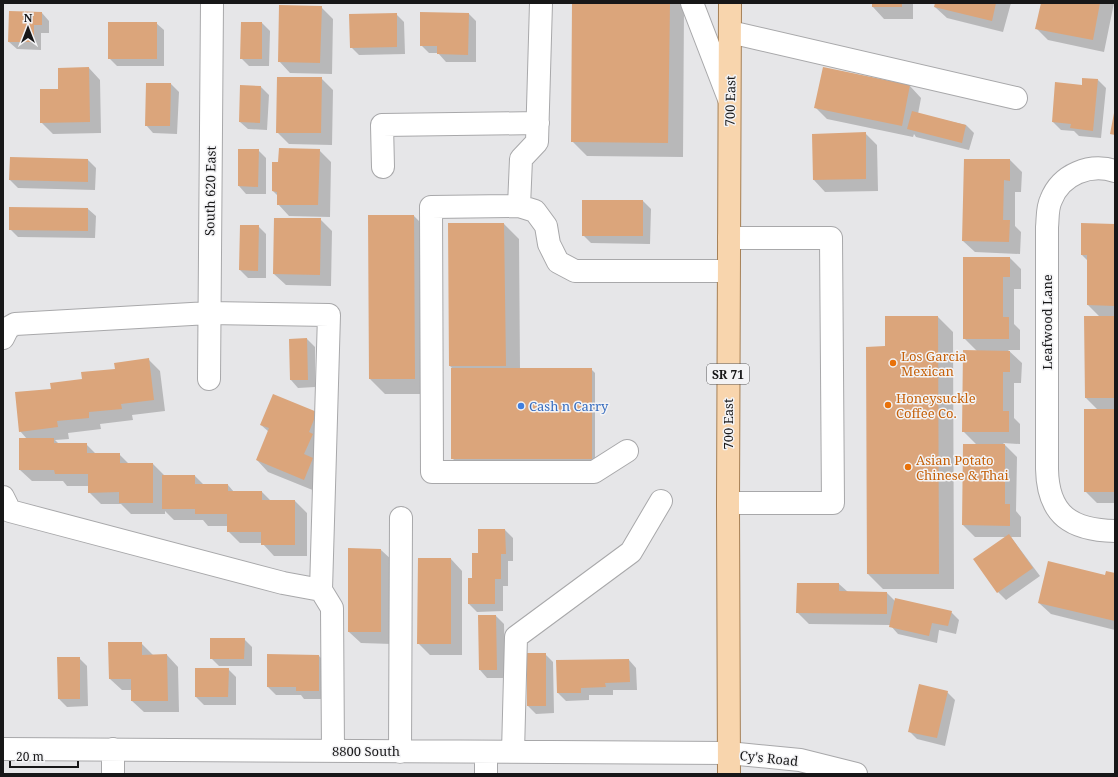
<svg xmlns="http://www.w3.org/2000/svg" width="1118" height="777" font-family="'Noto Serif',serif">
<rect width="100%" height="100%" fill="#e6e6e8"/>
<path fill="#0003" d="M573,3H680L684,8L683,157L587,156L572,141Z
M873,3H913V19H884L873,7Z
M936,3H1011L1003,32L947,18L935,7Z
M1042,3H1114L1104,52L1048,40L1036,28Z
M321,7L333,19L332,74L290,73L279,61Z
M42,13L49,21V33H41V50L17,49L9,42Z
M396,14L404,22L405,54L359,55L351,47Z
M469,14L476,21V62H446L438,53H429L421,45Z
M156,23L164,30V66H117L109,58Z
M262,23L270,31L269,66H249L241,58Z
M89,68L100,80L101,133L53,134L41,122Z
M321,78L333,90L332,145L289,144L277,132Z
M1098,80L1106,88L1101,138L1079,136L1074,131L1061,130L1053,122L1083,86Z
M171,84L179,92L177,134L153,133L146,125Z
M910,86L921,98L918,114L966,125L974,133L969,150L916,137L914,134L913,137L827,119L816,108Z
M261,87L269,95L267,130L248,129L240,122Z
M865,133L877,145L878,191L825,192L814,180Z
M258,150L266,158V194H246L239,186Z
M319,150L331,162L330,217L289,216L278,204V196L273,191L279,163Z
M88,160L96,168L95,190L18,188L10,180Z
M1010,160L1022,172L1021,192H1015V226L1021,232L1020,254L975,252L963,241Z
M643,201L651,209L650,244L591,243L583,235Z
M88,209L96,216L95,238L18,237L10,229Z
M414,216L429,231L430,394H385L370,379Z
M320,219L332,231L331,286L286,285L274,274Z
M504,224L519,239L520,369H591L595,373V462H456L452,458V368L450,366Z
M1115,225V503H1097L1085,491L1098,410L1086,398L1085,317H1100L1088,305V261L1082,255Z
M258,226L266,234V278H248L240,270Z
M1010,258L1021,269V289H1014V324L1020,330V350H1008L1022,363L1021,383H1014V418L1020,424V444L1003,443L1017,457L1016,511L1021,517V537H1011L1040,576L1006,600L998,592L1008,537H975L963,525L977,445L963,431L977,351L964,338Z
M938,317L953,332L954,589H883L868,574L886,347Z
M307,339L315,347V387L298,388L291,380Z
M149,360L160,371L165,411L132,415L133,420L100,424L101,429L68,433L69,439L55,440L59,444H86L96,454H119L129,464H153L165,476H195L204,485H228L234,492H262L271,501H295L307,513V556H274L262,543H240L228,531V526H208L203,520H174L165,511V514H131L121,504H101L89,492V486H67L63,481H32L20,470L27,439L20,431L52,390Z
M316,413L315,491L268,472L257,460L269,432L261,425Z
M505,530L513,538V561H508V586H503V611L477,612L469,604L479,554Z
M381,550L393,561L392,644L361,643L349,632Z
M451,559L462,571V655H430L418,643Z
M1115,574V630L1051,614L1039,603Z
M839,584L848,592L887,593L895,601L951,612L959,620L956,634L939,630L937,643L898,634L890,625L809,624L797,612Z
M479,616H496L504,624L505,678H487L480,670Z
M244,639L252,647V666H219L211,658Z
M141,643L153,655H167L178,667L179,712H144L132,701V690H122L110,679Z
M545,654L553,662L554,713L536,714L528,706Z
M268,655L319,656L327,664L326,699H304L301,695H276L268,687Z
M79,658L87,666L88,706L67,707L59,699Z
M629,660L636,668L637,690H613V695H589V700L566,701L558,693Z
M228,669L236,677V705H204L196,697Z
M947,692L955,700L945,746L917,739L909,731Z"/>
<path fill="#dba57b" d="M572,3H670L668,143L571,142Z
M872,3H902V7H872Z
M935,3H996L992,21L934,7Z
M1041,3H1100L1093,40L1035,29Z
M279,5L322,6L320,63L278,62Z
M9,11L42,12V25H34V42H8Z
M420,12L469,13L468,55L437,54V46H420Z
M397,13V47L350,48L349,14Z
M108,22H157V59H108Z
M241,22H262V59H240Z
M89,67L90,122L40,123V89H58V68Z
M823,67L910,85L902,126L814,108Z
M277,77H322L321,133H276Z
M1082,78L1098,79L1093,131L1070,128L1071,124L1052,122L1055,82L1082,85Z
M146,83H171L170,126H145Z
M240,85L261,86L260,123L239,122Z
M912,111L966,125L962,143L907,129Z
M1114,113L1115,114V135L1110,134Z
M866,132V179L813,180L812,134Z
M279,148L320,149L318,205H277V192L272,191V162H278Z
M238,149H259L258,187L238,186Z
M10,157L88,159V182L9,180Z
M964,159H1010V181L1004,180L1003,220H1010L1009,242L962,241Z
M582,200H643V236H582Z
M9,207L88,208V231L9,230Z
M368,215H414L415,379H369Z
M274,218H321L320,275L273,274Z
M448,223H504L506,366H449Z
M1081,223L1115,224V306L1087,305V255H1081Z
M240,225H259L258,271L239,270Z
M963,257H1010V277H1003V317H1009V339H963Z
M885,316H938L939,574H867L866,347L885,346Z
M1084,316H1115V398H1085Z
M307,338L308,380H290L289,339Z
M963,350L1010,351V372H1003V411H1009V432H962Z
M149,358L154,400L121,404L122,409L89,412V418L57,421L58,427L19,432L15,392L51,389L50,383L82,379L81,372L115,369L114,363Z
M451,368H592V459H451Z
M273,394L317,412L309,432L313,434L304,454L313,458L304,480L256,460L269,428L260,425Z
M1084,409H1115V492H1084Z
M19,438H54V443H87V453H120V463H153V503H119V492L88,493V474H55L54,470H19Z
M963,444H1005V504H1010V526L962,525Z
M162,475H195V484H228V491H262V500H295V545H261V532H227V514H195V509H162Z
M478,529H505L506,554H501V579H495V604H468V578H472V553H478Z
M1009,534L1033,568L997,593L973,559Z
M348,548L381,549V632H348Z
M418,558H451V644H417Z
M1048,561L1105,575L1106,571L1115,573V621L1038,603Z
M797,583H839V591L887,592V614L796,613Z
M895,598L952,611L948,626L932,623L929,636L889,627Z
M478,615H496L497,670H479Z
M210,638H245L244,659H210Z
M108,642H142V655L167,654L168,701H131V679H109Z
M527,653H546V706H527Z
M267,654L319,655V691H296V687H267Z
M57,657H80V699H58Z
M629,659L630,682L605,683L606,687L581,688V693H557L556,660Z
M195,668H229L228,697H195Z
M919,684L948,691L937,738L908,732Z"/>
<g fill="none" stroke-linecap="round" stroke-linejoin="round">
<g stroke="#a8a8aa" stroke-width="24">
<path id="minor" d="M541,3L537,142L521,159L519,206L535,211L546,226L549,244L558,262L575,271H728
M692,3L729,99
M730,32L1016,98
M383,167L382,125L538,123
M1115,171C1090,163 1061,174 1051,200C1047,208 1048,218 1047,227V469C1048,516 1072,530 1115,531
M519,206L431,207L432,472H594L627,451
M3,338L8,328L15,324L209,313L329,315L321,590
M209,379L212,3
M3,497L10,511L283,583L321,590L332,608L333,751
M728,503H833L831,238H729
M3,749L728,753L800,760L856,774
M113,749V774
M400,752L401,518
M486,752V774
M513,752L516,637L631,552L661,501"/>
</g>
<g stroke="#a68056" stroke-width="24">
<path id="major" d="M729,774L728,503L730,3"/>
</g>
<use href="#minor" stroke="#fff" stroke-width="22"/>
<use href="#major" stroke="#f8d5ad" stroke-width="22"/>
</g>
<g fill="#e8710a" stroke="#f3f3f5" stroke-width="1.5">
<circle cx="893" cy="363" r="4"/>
<circle cx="888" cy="405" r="4"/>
<circle cx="908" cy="467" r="4"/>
</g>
<circle fill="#3f7fe0" stroke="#f3f3f5" stroke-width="1.5" cx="521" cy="406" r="4"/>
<g text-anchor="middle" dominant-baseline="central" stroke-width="3" stroke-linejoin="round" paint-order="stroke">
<rect fill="#f3f3f5" stroke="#59595a" stroke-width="1" x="707" y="364" width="42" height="20" rx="3"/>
<g font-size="12" font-weight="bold" fill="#171718">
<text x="728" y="374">SR 71</text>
</g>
<g font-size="13" fill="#171718" stroke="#f3f3f5">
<text transform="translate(730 101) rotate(-89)">700 East</text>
<text transform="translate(210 191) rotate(-89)">South 620 East</text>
<text transform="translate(1047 322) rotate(-90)">Leafwood Lane</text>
<text transform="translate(728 424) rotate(-90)">700 East</text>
<text x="366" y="751">8800 South</text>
<text transform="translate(769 758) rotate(6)">Cy's Road</text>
</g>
<g font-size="13" fill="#c56008" stroke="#f3f3f5" text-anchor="start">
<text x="901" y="356">Los Garcia<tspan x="901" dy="15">Mexican</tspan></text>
<text x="896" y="398">Honeysuckle<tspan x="896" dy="15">Coffee Co.</tspan></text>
<text x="916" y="460">Asian Potato<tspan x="916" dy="15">Chinese &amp; Thai</tspan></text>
</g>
<g font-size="13" fill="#366cbe" stroke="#f3f3f5" text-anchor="start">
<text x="529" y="406">Cash n Carry</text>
</g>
</g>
<rect width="1118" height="777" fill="none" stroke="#171718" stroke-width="8"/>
<g transform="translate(28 28)" stroke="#f3f3f5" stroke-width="3" paint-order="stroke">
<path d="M0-3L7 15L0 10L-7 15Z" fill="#171718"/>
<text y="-6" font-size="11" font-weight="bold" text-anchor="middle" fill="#171718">N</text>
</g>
<path d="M10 761v6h68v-6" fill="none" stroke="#171718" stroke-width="2"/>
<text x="16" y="761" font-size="12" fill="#171718" stroke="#f3f3f5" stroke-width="3" paint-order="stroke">20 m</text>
</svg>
